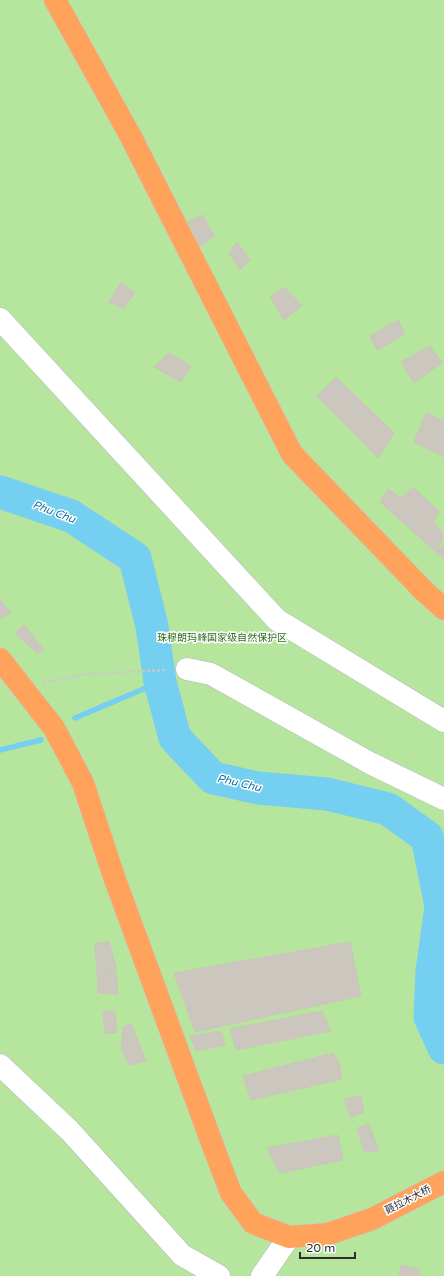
<svg xmlns="http://www.w3.org/2000/svg" width="444" height="1276" font-family="'Varela Round','Noto Sans SC',sans-serif">
<rect width="100%" height="100%" fill="#efe9e1"/>
<path fill="#b6e59e" d="M0,0H444V1276H0Z"/>
<g fill="none" stroke-linecap="round" stroke-linejoin="round">
<path stroke="#75cff0" stroke-width="5.5" d="M75,718L160,682
M0,750L41,740"/>
<path stroke="#75cff0" stroke-width="33" d="M0,492L71,516L135,558L152,626L160,682L175,738L213,778L258,788L327,794L388,809L427,837L441,906L432,972L430,1017L444,1048"/>
</g>
<path fill="#cbc7bf" stroke="#cbc5ba" d="M203,215L214,236L200,247L188,222Z
M237,242L250,260L240,270L229,253Z
M121,283L135,293L124,308L109,302Z
M284,287L302,306L284,320L270,297Z
M398,320L405,334L377,350L370,336Z
M430,346L442,363L414,383L401,362Z
M169,353L191,366L181,382L154,367Z
M336,377L394,433L378,458L317,396Z
M426,413L444,421V457L414,442Z
M413,487L439,511L434,522L444,535L437,553L380,502L388,489L401,498Z
M444,544V559L437,553Z
M0,600L11,613L0,619Z
M24,625L44,650L37,653L15,633Z
M109,941L116,968L97,971L95,944Z
M350,942L361,996L195,1032L174,973Z
M116,970L118,994L98,993L97,971Z
M103,1011L115,1012L117,1033H105Z
M322,1011L331,1031L236,1050L230,1029Z
M131,1023L146,1061L130,1065L121,1049L123,1028Z
M221,1031L225,1045L196,1051L190,1036Z
M333,1053L339,1063L342,1079L251,1100L243,1076Z
M361,1096L364,1112L351,1117L344,1099Z
M369,1124L379,1151H364L357,1128Z
M338,1135L343,1160L280,1173L267,1148Z
M401,1265L420,1270L419,1276L399,1275Z"/>
<g fill="none" stroke-linecap="round" stroke-linejoin="round">
<g stroke="#b4b7c1" stroke-width="23">
<path id="minor" d="M0,319L277,620L444,721
M187,669L211,674L370,763L444,799
M0,1065L70,1131L182,1255L219,1276
M262,1276L289,1237"/>
</g>
<g stroke="#c9c9c9" stroke-width="23">
<path id="highway" d="M55,0L130,135L292,454L424,591L444,609
M0,659L54,728L83,783L114,877L213,1146L231,1193L253,1223L289,1237L328,1234L372,1219L444,1182"/>
</g>
<path stroke="#c9c9c9" stroke-width="2.5" stroke-dasharray="3 2" stroke-linecap="butt" d="M43,683L88,674L167,670"/>
<use href="#minor" stroke="#fff" stroke-width="22"/>
<use href="#highway" stroke="#ffa35c" stroke-width="22"/>
</g>
<g text-anchor="middle" dominant-baseline="central" stroke-width="3" stroke-linejoin="round" paint-order="stroke">
<g font-size="10" fill="#2c6e1b" stroke="#fff">
<text x="222" y="638">珠穆朗玛峰国家级自然保护区</text>
</g>
<g font-size="10" fill="#2e2e2e" stroke="#fff">
<text transform="translate(408 1200) rotate(-27)">聂拉木大桥</text>
</g>
<g font-size="11" font-style="italic" fill="#0d6fa3" stroke="#fff">
<text transform="translate(54 512) rotate(21)">Phu Chu</text>
<text transform="translate(239 783) rotate(13)">Phu Chu</text>
</g>
</g>
<path d="M300 1252v6h55v-6" fill="none" stroke="#2e2e2e" stroke-width="2"/>
<text x="306" y="1252" font-size="12" fill="#2e2e2e" stroke="#ffffff" stroke-width="3" paint-order="stroke">20 m</text>
</svg>
